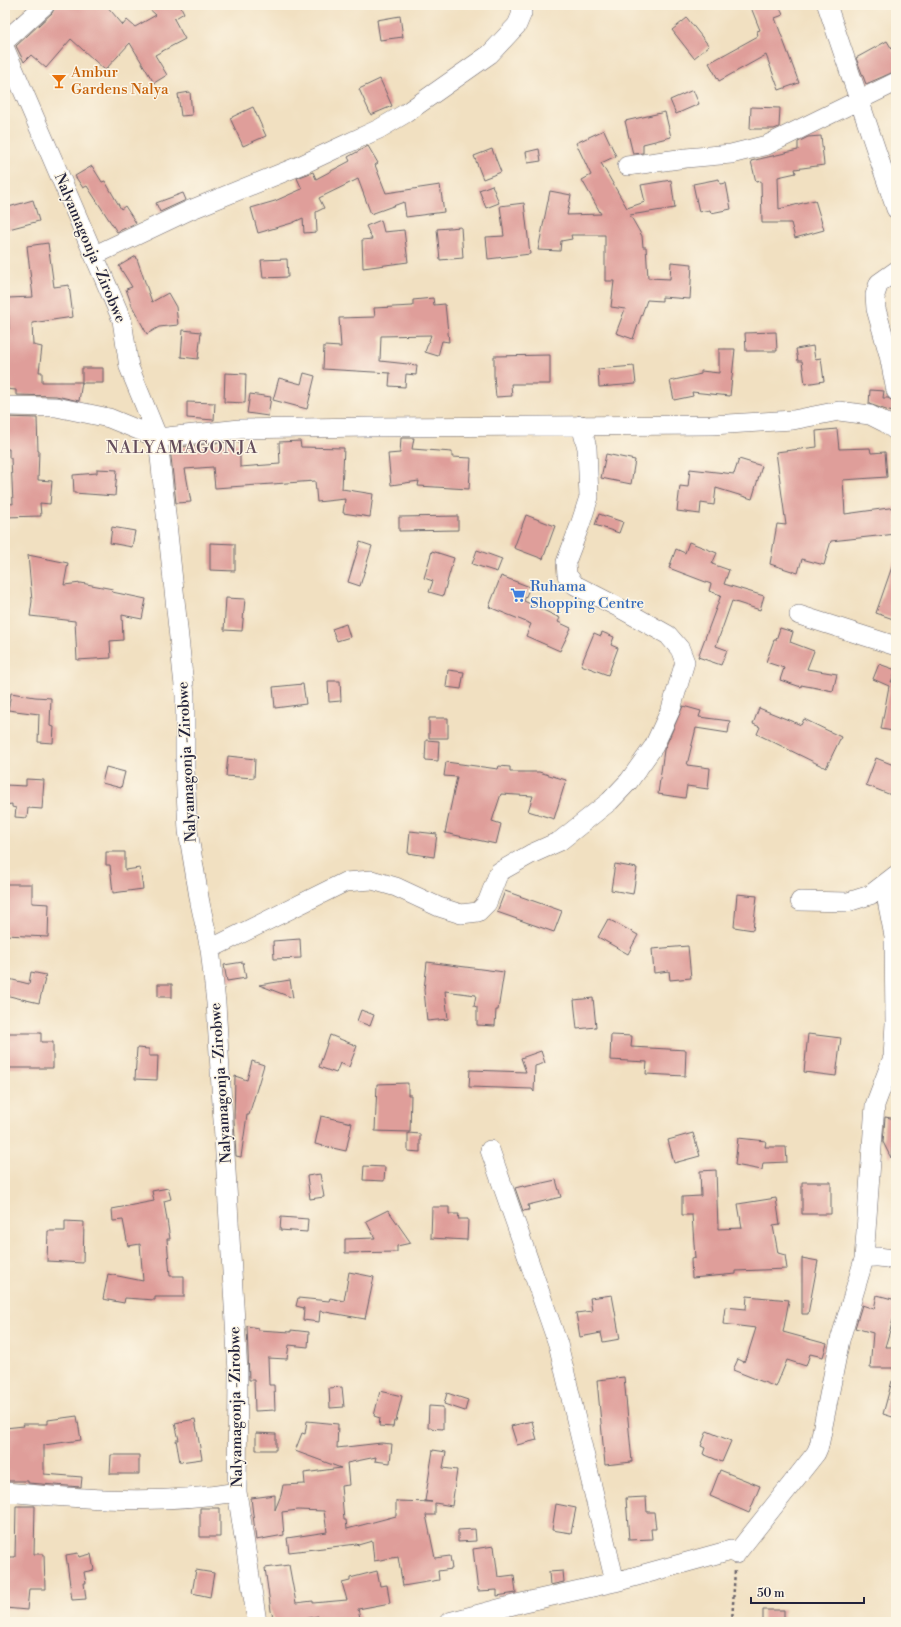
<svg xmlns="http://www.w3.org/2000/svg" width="901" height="1627" font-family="'Libre Bodoni',serif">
<rect width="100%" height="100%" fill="#fcf5e5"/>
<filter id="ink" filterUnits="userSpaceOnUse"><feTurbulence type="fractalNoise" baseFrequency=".025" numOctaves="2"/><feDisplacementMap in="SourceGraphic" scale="8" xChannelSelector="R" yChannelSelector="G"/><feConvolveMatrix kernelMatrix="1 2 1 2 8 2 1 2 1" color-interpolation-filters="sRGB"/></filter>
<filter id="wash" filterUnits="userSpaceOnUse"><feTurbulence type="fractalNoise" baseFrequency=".012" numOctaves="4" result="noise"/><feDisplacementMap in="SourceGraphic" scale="16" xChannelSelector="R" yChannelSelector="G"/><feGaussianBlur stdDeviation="0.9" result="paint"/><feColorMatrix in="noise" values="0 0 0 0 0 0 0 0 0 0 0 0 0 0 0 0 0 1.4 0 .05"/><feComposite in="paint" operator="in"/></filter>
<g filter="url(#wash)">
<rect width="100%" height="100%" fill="#f1e0c1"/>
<g id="blocks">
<path fill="#df9e9a" d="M56,5H106L123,25L127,20L135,27L156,15L145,5H180L184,13L174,19L185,39L155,55L167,75L154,83L130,43L105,70L71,39L46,68L31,55L24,62L16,46L52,13Z
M750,5H779L783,15L775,18L799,83L779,90L766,55L719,81L709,63L758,36L757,31L760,30Z
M400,16L403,37L380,40L377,20Z
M687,18L709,46L694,58L672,30Z
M887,41L896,56V71L866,84L856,58Z
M380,79L392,106L371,115L359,89Z
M693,90L699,104L676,114L670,100Z
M190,92L192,115L181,116L178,94Z
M253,107L266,136L243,146L230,118Z
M751,107L780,108L779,127L774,129H750Z
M665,112L671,137L643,144V153L633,154L625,121Z
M604,130L616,156L601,163L627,208L645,202L641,185L671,180L675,208L630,215L642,236L643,247H646L648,278L670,279L671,262L692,264L690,299L662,297V301L647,300L633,339L616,333L625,309L611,307L614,281H605V235H571L572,239L561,241L560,251L538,250L550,191L571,195L567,215L601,214L582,180L591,175L576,143Z
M821,136L824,165L795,169L796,173L778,177L779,209L815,200L824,230L795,238L791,223H762L761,181L756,182L751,161L798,150V142L808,137Z
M368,146L378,163L375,165L386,193L440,185L444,212L406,217L404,202L371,214L358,179L319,198L324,208L316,212L317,232L304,233L303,218L292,223L258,233L251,208L275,201L302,189L297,178L313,172L316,179L350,161L348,157Z
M492,149L501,172L483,179L474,156Z
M539,149L541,161L528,163L526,152Z
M92,166L102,182L105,181L121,209L125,206L136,223L117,232L87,186L83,188L75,176Z
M719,179L720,184L726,183L731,209L711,213L710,210L699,212L693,184Z
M492,185L499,203L486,208L479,190Z
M183,193L186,200L160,212L156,203Z
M33,200L39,221L5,230V208Z
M524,203L530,254L488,259L486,237L504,236L500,206Z
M381,220L384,232L404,230L408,262L363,268L362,240L372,239L366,226Z
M461,227L463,258L440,260L437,229Z
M48,243L54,287L69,285L73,317L32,323L33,345L42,347L39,372H42V382H82L79,401L56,396L16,395V390L5,389V329H9L8,298L33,297L27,246Z
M136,256L152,302L168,293L176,307L178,325L159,327L147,334L132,306L126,289L132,287L119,266Z
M287,259L288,277L263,278L261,260Z
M433,298L434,305L445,304L449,342L442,341L438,356L425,352L431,335L381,336L380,361L417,365L416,375L406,374L405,387L389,386L390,373L323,369L324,346L341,347L339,318L375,317L374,308L413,306V300Z
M183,330L201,332L198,359L181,357Z
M776,332L777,351H746L745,333Z
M813,346L815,359L821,358L824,381L805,384L802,361H798L796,349Z
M719,349H735L730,396L692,392L693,396L674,400L670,381L701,374V371L719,373Z
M550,355V384H511L512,396L496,397L494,376V356Z
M634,366L636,384L599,387L598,369Z
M82,368H103V383H82Z
M225,373L246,374L245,403L224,402Z
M304,373L315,376L307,409L273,400L279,378L301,384Z
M870,390L884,391L883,398H888L893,401L892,412L869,404Z
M250,394L271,397L268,416L247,413Z
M187,402L215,403L214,420L187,418Z
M5,417L37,418L38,451H39L38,480L52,481L50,504L40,503L41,516L5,517V503L13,504L11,458H9V449H5Z
M837,429L839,449L870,448L871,453L885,452L887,477L843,480L845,514L896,507V534L831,541L824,565L802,559L798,573L770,564L777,524L786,525L776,452L817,447L816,431Z
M401,438H414L412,449L452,452V457L471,458L469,489L418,486L419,481L391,485L388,454L400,453Z
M300,441L301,447L344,448L342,489L373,494L370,517L343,513L345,499L317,502L315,481L215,488L213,467L185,469L191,502L176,503L170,448L224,442H240V467L280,464L279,442Z
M606,454L635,460L631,484L601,478Z
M739,459L762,466L752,499L716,488L714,505L701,503L700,514L677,511L680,486L688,487L690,469L734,474Z
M97,469L117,470L115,496L74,493L73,475L97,473Z
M599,514L623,522L619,533L595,525Z
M526,515L555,526L543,559L514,548Z
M458,516V530L399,531V517Z
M112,527L135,531L132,547L110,543Z
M360,542L372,546L360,586L348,582Z
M689,542L717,553L712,564L729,570L724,584L764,596L760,610L732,601L716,646L727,650L721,665L698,657L721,595L709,591L711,584L669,568L676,549L685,553Z
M210,543L235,544V571L210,570Z
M477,550L502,559L497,572L472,564Z
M432,551L454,558L443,596L429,592L433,581L424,578Z
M28,555L68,563L64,585L81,583L113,589L112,592L146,599L142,619L122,615L123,640L110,641L111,658L77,660L75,621L30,616L32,601Z
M894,561H896V620L876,613Z
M501,576L530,587L524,601L560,618L558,622L571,628L560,651L526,636L531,624L489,607Z
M226,598L245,599L242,631L224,630Z
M346,624L350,637L337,641L332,629Z
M780,628L793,632L790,642L814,651L807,669L837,674L833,691L801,685V687L780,680L784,668L766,662L774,640H776Z
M602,632L614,637L611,645L618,648L608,675L581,665L594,633L601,636Z
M879,664L896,670L891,682H896V717L893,731L881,729L889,686L873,679Z
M448,670L464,672L461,689L446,687Z
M328,681H340L341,701L329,702Z
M303,684L306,704L275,708L273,687Z
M11,693L35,697L51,698L50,726L54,727L53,743L38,742L39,714L8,710Z
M683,706L701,711L699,717L730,721L728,733L696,728L687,765L710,768L708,789L687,786L685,798L658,794L664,750Z
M759,708L801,725L804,719L841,737L826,768L757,734L760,727L753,724Z
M429,718H448V738H429Z
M426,740L439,741L438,761L425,760Z
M228,756L255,759L254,778L226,776Z
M876,758L896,766V797L866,785Z
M446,762L498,769L499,766L510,767V772H539L566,780L554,819L528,811L533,796L501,794L492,821L501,824L496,844L445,833L457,777L444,776Z
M106,767L125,772L121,788L102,783Z
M26,779L44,780L42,809L28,808L27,818L15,817L16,808L12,807V804L5,805V785L26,786Z
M410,831L437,834L434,857L408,853Z
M106,852H125V870L140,868L143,889L113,893L110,865H106Z
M615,864L637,868L633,894L611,890Z
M5,884H32V903L49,904L48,937L5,935Z
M505,891L562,911L554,932L497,912Z
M737,894L757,896L753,930L734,927Z
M608,919L638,935L628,954L598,937Z
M300,939L301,958L274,959L273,941Z
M688,946L691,978L670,980L669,971L654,973L652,949Z
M243,962L246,978L227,981L224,965Z
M427,962L504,972L498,1010H496L495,1026L477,1025V1007L474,1006L476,995L445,991L448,1019L427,1021L424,990Z
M31,972L46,975L39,1003L5,995L9,979L29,984Z
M290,980L293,998L259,985Z
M158,984H172V997H158Z
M593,998L596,1027L577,1029L574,1000Z
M361,1010L374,1015L370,1026L357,1021Z
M7,1033H41V1042H53V1068H7Z
M808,1034L841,1038L836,1076L804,1072Z
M330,1035L357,1046L349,1067L340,1063L336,1073L319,1067Z
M611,1035L632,1036L631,1047L686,1050L685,1076L646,1074L647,1062L610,1060Z
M137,1048L149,1049V1056H158L157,1080L135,1079Z
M541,1051L545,1063L535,1066L534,1092L532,1089L469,1087L470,1070L526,1072L521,1058Z
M252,1061L264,1065L249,1115H247L241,1157L236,1156L234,1121L235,1076L247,1080Z
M408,1083V1095H411L410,1132L375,1131L377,1084Z
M321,1116L352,1123L346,1151L315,1144Z
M885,1117L896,1119L891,1158L883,1142Z
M408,1133L420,1134V1152L408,1151Z
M693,1133L700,1156L674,1163L668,1140Z
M738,1138L766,1141L765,1147H786L787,1162L763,1163L762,1170L735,1165Z
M364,1166L385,1167L384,1181L363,1180Z
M716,1170L718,1229L742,1228L738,1204L776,1198L780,1225L773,1226L778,1253L785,1255L787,1269L736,1271V1274L692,1278L691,1259L695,1258L692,1215H682V1197L701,1196L700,1171Z
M320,1174L324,1197L310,1199L307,1176Z
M556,1180L561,1197L528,1205L529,1210L523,1211L515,1188L523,1186L524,1187Z
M802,1182H831V1214H802Z
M168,1188L171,1199L164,1201L170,1239H167L170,1276H184V1297H155V1300L125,1298L124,1303L103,1299L108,1274L143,1281L140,1244L128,1246L123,1220L113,1221L112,1209L154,1201L152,1191Z
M432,1207H449V1214H459L458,1219H468L467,1240L431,1238Z
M388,1210L411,1243L397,1246V1252L345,1253V1239L375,1238L366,1221Z
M281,1217L308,1219L307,1232L280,1230Z
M65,1221L84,1222L83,1263L47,1261L48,1231H65Z
M802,1258L818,1261L808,1314H802Z
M349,1272L374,1277L365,1319L320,1311L319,1322L303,1320L304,1308L296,1306L298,1298L329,1301L330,1298L344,1301Z
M612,1295L620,1339L603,1342L601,1333L580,1337L576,1313L592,1311L590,1298Z
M877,1295L896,1300V1310L885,1347H896V1368H870L873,1333L855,1328L862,1305L874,1309Z
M747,1296L789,1300L783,1332L827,1344L823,1357L810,1354L806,1366L787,1360L776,1387L733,1370L738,1359L744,1362L746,1357H747L756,1328L723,1324L725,1307L746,1309Z
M247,1326L258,1328V1330L291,1332V1330L309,1332L308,1347L289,1345L287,1359L268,1358L269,1385H274L275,1410L255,1411L254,1380H249Z
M624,1377L632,1462L605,1465L597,1380Z
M892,1381H896V1418L883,1414Z
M342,1387L344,1407L330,1408L329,1388Z
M380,1391L402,1396L396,1421H394L393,1427L379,1426L380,1418L374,1416Z
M447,1393L468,1400L465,1411L444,1404Z
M429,1406L443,1407V1429L428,1428Z
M77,1416L81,1440L44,1445V1474L82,1477L81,1487L28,1483V1481H5V1428L24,1426L23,1424H48V1420Z
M195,1419L202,1459L180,1462L176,1440H179L175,1423Z
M307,1421L338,1424L337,1448L381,1443L392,1444L390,1463L375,1461L376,1457L347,1463L349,1485L341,1486L344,1520H346L347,1529L396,1516V1501L432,1502L425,1501L433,1450L446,1452L443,1468L457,1470L452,1506L435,1503V1515H426L435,1558L450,1556L452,1569L438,1571L439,1580L403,1586L398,1557L374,1561L372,1541L358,1545L357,1544L289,1552L287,1538L327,1532L324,1511L298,1510L282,1512L284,1535L256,1540L251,1498L275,1495V1510L281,1495L283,1485L305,1484L304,1473L341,1468L295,1451L302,1433L305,1434Z
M532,1421L537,1440L517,1445L511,1426Z
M707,1431L731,1441L722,1462L703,1454L705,1448L701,1446Z
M256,1433L276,1434V1450H256Z
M111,1455H139V1474H110Z
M720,1470L760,1486L749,1513L710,1496Z
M646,1497L647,1512H654L656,1529H651L652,1539L629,1540L626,1498Z
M556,1504L576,1508L571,1533L552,1530Z
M16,1506H35L34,1554H44L45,1589H29L27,1610L5,1608V1557H15Z
M200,1508H220V1537H200Z
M475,1529L476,1541L458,1542V1530Z
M494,1546L498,1577L514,1575L516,1593L497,1596V1590L478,1591L473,1549Z
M78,1553L79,1557L91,1554L94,1570L84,1572L86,1583H84L86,1599L72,1600L66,1555Z
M289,1565L296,1603L313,1601V1603L347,1600L342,1583L350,1581V1578L377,1571L380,1586L387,1585L390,1603L358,1609L361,1622H331L330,1619L318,1620V1616L292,1622H275L271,1611L265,1568Z
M196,1570L214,1573L210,1597L192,1593Z
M563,1571L564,1582L550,1585L549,1572Z
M763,1610H784V1622H763Z"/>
</g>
</g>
<g filter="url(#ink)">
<use href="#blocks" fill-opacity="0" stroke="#6a646a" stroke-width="1"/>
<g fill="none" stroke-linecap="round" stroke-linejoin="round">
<g stroke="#6a646a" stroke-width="20">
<path id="minor" d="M827,5L896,209
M5,41L45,5
M5,49L122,320L129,367L158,438L185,695V771L188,831L200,903L210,949L216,1003L238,1372L237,1492L257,1622
M627,166L686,158L731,154L767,145L896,82
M95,255L190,210L299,166L342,146L379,129L406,113L490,54L517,25L522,13L520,5
M896,271L879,283L875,295L876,309L889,355L896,391
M5,406L56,407L109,418L158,438L240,429L369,427L712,425L793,420L839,411L870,415L886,423L896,431
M799,615L896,646
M800,901L848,902L870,895L896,875
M210,949L345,882L372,880L396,887L439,907L461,914L478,912L487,903L499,872L531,854L560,841L610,801L629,781L654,746L671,709L685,662L680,649L668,635L616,606L575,585L567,575L566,562L580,525L589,497L587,448L581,425
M490,1150L558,1344L615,1582
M864,1259L875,1105L893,1057L895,1023L894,936L884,885
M5,1492C82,1499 160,1505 237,1492
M449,1622L521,1603L615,1582L731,1550L736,1554L816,1453L819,1446L840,1340L864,1259C875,1255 885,1258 896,1260"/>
</g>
<path stroke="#6a646a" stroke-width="2.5" stroke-dasharray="3 3" stroke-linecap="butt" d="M732,1622L735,1570"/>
<use href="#minor" stroke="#fff" stroke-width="19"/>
</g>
</g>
<defs>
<g id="bar-bare" transform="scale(1.2)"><path d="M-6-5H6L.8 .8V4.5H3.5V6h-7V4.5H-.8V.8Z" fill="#e8710a" stroke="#fcf5e5" stroke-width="2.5" paint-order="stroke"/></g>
<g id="supermarket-bare" transform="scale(1.2)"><path d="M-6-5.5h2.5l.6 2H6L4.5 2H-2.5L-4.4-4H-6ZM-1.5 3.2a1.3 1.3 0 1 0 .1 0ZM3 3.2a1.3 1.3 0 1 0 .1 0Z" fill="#3f7fe0" stroke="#fcf5e5" stroke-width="2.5" paint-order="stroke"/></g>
</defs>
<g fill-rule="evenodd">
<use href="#bar-bare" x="59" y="81"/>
<use href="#supermarket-bare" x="518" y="595"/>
</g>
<g text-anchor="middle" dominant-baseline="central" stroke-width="3" stroke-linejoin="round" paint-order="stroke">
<g font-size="15" fill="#c56008" stroke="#fcf5e5" text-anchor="start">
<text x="71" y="72">Ambur<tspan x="71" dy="17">Gardens Nalya</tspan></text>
</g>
<g font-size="15" fill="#22223b" stroke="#fcf5e5">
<text transform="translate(90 248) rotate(67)">Nalyamagonja -Zirobwe</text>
<text transform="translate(187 762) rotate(-93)">Nalyamagonja -Zirobwe</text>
<text transform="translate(221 1083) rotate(-94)">Nalyamagonja -Zirobwe</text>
<text transform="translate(236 1407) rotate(-91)">Nalyamagonja -Zirobwe</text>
</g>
<g font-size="15" fill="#366cbe" stroke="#fcf5e5" text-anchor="start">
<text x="530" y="586">Ruhama<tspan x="530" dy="17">Shopping Centre</tspan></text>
</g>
<g font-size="17" letter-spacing="1" fill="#644d5c" stroke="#fcf5e5">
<text x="182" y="448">NALYAMAGONJA</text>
</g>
</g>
<rect width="901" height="1627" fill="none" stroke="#fcf5e5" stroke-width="20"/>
<path d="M751 1597v6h113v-6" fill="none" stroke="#22223b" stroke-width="2"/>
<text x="757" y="1597" font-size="12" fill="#22223b" stroke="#fcf5e5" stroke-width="3" paint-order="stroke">50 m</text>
</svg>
